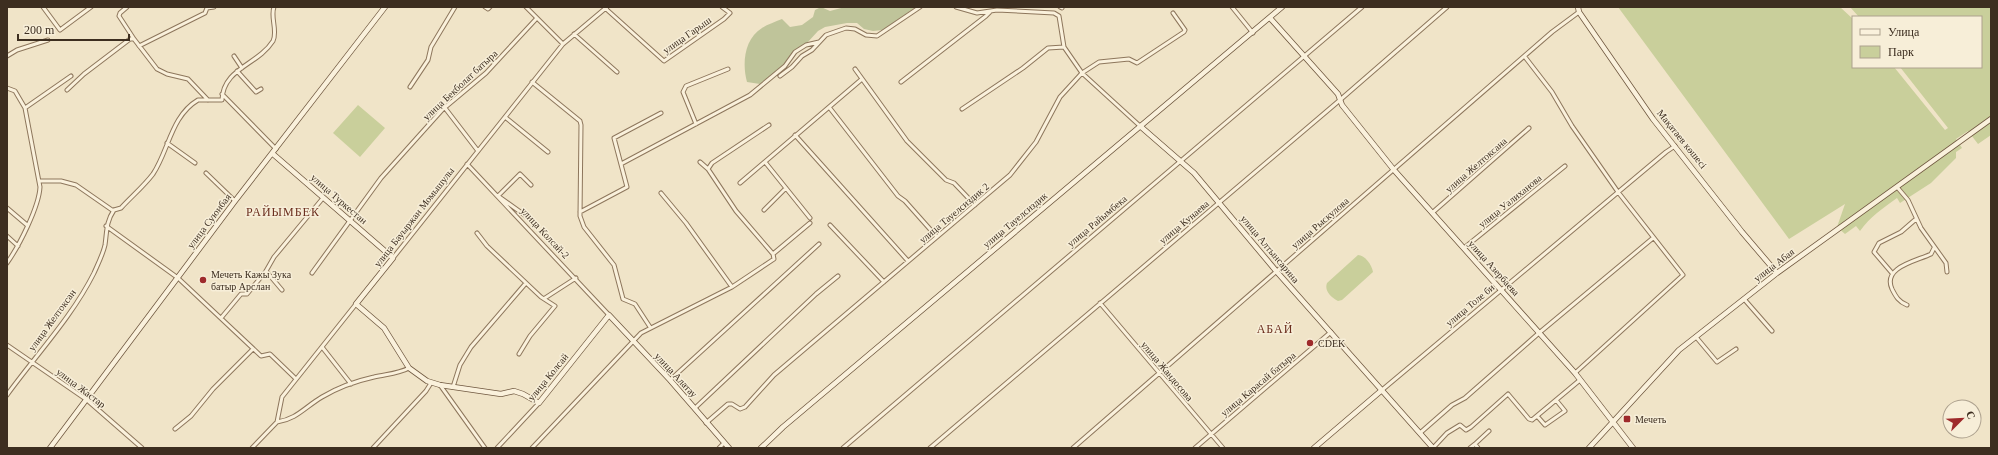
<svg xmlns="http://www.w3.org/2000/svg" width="1998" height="455" font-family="Georgia,serif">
<rect width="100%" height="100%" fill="#f0e4c8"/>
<path fill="#c9cf9b" d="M1618,7H1840L1853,19V67H1894L1945,130L1948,128L1900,67H1981V17H1859L1850,7H1991V135L1978,144L1968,131L1956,139L1962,148L1956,152V158L1931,183L1900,203L1897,198C1883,208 1870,217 1860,231L1856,226L1845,234L1837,227L1845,204L1789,239Z
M358,105L385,128L360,157L333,133Z
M1358,255C1365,255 1372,265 1373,272L1342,300L1338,301C1331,297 1324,291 1327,283Z"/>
<path fill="#bfc49a" d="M821,7L830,11L845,7H916L883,30L873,31L864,29L857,23H847L825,27L818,31L807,43L791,54L783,66L760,84L747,82C742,64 744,39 762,28C768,24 775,22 782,19L790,27L802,25L813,17L815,10Z"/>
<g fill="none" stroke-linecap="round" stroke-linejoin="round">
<g stroke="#8d765c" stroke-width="5">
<path id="street" d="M43,7L60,30L91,7
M127,7L120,13L119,16L134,39
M485,7L488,9L490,7
M526,7L563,44
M956,7L977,13L997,10L1054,13L1059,16L1064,47L1082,73L1140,126
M1060,7L1062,8
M1232,7L1253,33
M605,8L664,61L724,19L730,13L722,7
M574,34L617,72
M139,46L205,13L207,8L214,7
M7,56L17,50L48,40
M234,56L242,68
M1525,57L1552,92L1572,126L1618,192L1683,275L1575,373
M855,69L907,141L946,180L954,183L975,205
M237,71L256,92L261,89
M780,76L792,67L802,56L812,50L826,35L846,28L855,29L866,35L877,36L920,7
M532,82L580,121L581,125L580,216L584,227L614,265L623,299L635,304L650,327
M901,82L986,16L990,12
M410,87L428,60L431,47L455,7
M7,88L15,91L25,108L40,187C39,207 19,246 7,263
M67,90L84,74L130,39H134L157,69L167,74L188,79L208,100
M222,94L276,149
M829,107L898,196L905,201L937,237
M25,108L71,76
M445,108L478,151
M962,109L1023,68L1048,48L1064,47
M505,117L548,152
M696,124L683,92L686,86L728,69
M795,135L908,261
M167,143L195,163
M765,162L810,218
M467,164L609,315
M621,164L750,95L785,66L795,52L806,45L819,42
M708,169L712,163L769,125
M206,173L235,201
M39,181H61L76,185L112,210H114L121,208C131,197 144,186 153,174C169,150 171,116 198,100H222C223,68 258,65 273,41C278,31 270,17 274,7
M740,183L862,79
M531,185L520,174L498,196L533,221
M1897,187L1908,200L1921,228L1946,263L1947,272
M661,193L686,223L732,287
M7,208L27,225
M764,210L786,188
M580,212L627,187L614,138L661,113
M1432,213L1529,128
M830,225L884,282
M106,226L178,278L261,356L270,354L296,379
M477,233L487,246L541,297L555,306L530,336L519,354
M7,236L18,246
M1464,248L1565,166
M773,254L810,223
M393,258L563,44L607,7
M266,271L282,290
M312,273L381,178L443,109L486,73L537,18
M1892,273L1874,252L1879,243L1901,232L1916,219
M545,298L576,278
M1744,299L1772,331
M1100,303L1223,448
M1907,305C1899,302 1896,297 1892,289C1882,267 1917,261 1931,254L1934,248
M221,318L241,294H247L266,271L274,257L323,198
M1696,337L1717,362L1736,349
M7,345L87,400L142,448
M322,347L351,384
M670,380L819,244
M440,385L485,448
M453,387L460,365L471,347L526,283
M1382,390L1666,152L1675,146
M7,395C36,355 72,317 94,273C98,264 103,254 105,245C107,231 106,222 114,210
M1556,400L1580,380
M695,408L816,294L838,276
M277,422C297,419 305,407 322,397C337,388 356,381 374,377C386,374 398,374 409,368
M706,423L728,404H732L740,409L745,407L774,375L1010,175L1036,142L1060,97L1082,73L1099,62L1129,59L1137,63L1184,32L1185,30L1173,13
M175,429L191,416L213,389L253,349
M1420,433L1452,405L1465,398L1539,333L1653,238
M252,448L277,422L282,397L356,304
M373,448L426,391L431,383
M497,448L539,403
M532,448L641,333L732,287L774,259L773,254L736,211L708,169L700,162
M719,448L724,443
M843,448L1362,7
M930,448L1340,100L1447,7
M1073,448L1552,32L1579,12
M1195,448L1331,332
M1433,448L1447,433L1460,425L1466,430L1471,427L1508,394L1529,419L1532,420L1556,400L1565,411L1545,425L1537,416
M1470,448L1475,444
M1478,448L1475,444L1489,431"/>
</g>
<g stroke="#6f573f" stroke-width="6">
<path id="secondary" d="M1578,7L1579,12L1653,119L1742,232L1777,273
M1270,18L1338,94L1342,105L1394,170L1575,373L1633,448
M1140,126L1194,173L1277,272L1433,448
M273,154L393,258L356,304L384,328L409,368L427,381L440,385L501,394L514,391L523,394L539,403L609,315L670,380L729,448
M50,448L235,201L385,7
M761,448L783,427L1282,7
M1314,448L1382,390
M1589,448L1679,350L1777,273L1991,119"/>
</g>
<use href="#street" stroke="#faf1dc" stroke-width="3"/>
<use href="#secondary" stroke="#faf1dc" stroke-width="4.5"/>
</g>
<g fill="#9e2a2b" stroke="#f7eed8" stroke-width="1.5">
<circle cx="203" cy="280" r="4"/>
<circle cx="1310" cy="343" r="4"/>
<rect x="1623" y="415" width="8" height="8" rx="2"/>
</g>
<g text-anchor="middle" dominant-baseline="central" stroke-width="3" stroke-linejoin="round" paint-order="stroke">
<g font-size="10" fill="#3d2e20" stroke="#f7eed8">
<text transform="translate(687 35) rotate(-35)">улица Гарыш</text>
<text transform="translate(460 85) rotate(-43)">улица Бекболат батыра</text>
<text transform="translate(1682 139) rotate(51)">Мақатаев көшесі</text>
<text transform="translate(1476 165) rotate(-41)">улица Желтоксана</text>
<text transform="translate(339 199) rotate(41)">улица Туркестан</text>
<text transform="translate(1510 201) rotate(-39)">улица Уалиханова</text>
<text transform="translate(954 213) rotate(-40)">улица Тауелсиздик 2</text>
<text transform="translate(414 217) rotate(-52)">улица Бауыржан Момышулы</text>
<text transform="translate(1015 220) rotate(-40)">улица Тауелсиздик</text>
<text transform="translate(209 221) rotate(-53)">улица Суюнбая</text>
<text transform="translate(1097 221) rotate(-40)">улица Райымбека</text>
<text transform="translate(1184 222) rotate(-40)">улица Кунаева</text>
<text transform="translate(1320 223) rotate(-41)">улица Рыскулова</text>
<text transform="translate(545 233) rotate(47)">улица Колсай-2</text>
<text transform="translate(1270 249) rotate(50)">улица Алтынсарина</text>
<text transform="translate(1774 265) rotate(-37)">улица Абая</text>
<text transform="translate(1494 268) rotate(48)">улица Азербаева</text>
<text transform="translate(1470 305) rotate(-40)">улица Толе би</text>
<text transform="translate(52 320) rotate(-54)">улица Желтоксан</text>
<text transform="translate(1167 371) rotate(50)">улица Жандосова</text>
<text transform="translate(676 375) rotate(47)">улица Алатау</text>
<text transform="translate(548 377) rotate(-51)">улица Колсай</text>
<text transform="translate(1258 384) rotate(-40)">улица Карасай батыра</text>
<text transform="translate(81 388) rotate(37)">улица Жастар</text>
</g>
<g font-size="10" fill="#3d2e20" stroke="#f7eed8" text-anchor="start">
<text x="211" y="274">Мечеть Кажы Зука<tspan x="211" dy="12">батыр Арслан</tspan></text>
<text x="1318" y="343">CDEK</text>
<text x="1635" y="419">Мечеть</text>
</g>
<g font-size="12" letter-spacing="1" fill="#6b2e1e" stroke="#f7eed8">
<text x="283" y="212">РАЙЫМБЕК</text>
<text x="1275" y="329">АБАЙ</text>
</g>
</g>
<rect width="1998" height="455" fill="none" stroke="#3d2e20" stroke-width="16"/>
<rect x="1852" y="16" width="130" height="52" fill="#f7eed8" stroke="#ada18e"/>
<rect x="1860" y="29" width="20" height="6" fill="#faf1dc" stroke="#ada18e"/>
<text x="1888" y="36" font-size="12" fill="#3d2e20">Улица</text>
<rect x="1860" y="46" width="20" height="12" fill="#c9cf9b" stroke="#ada18e"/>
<text x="1888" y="56" font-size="12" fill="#3d2e20">Парк</text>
<g transform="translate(1962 419) rotate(66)"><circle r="19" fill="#f7eed8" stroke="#ada18e"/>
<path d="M0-3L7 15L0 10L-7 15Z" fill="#9e2a2b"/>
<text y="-6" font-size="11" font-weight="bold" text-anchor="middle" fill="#3d2e20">С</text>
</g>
<path d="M18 34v6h111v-6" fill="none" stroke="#3d2e20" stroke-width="2"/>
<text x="24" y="34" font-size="12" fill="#3d2e20" stroke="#f7eed8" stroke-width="3" paint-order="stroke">200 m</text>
</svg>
